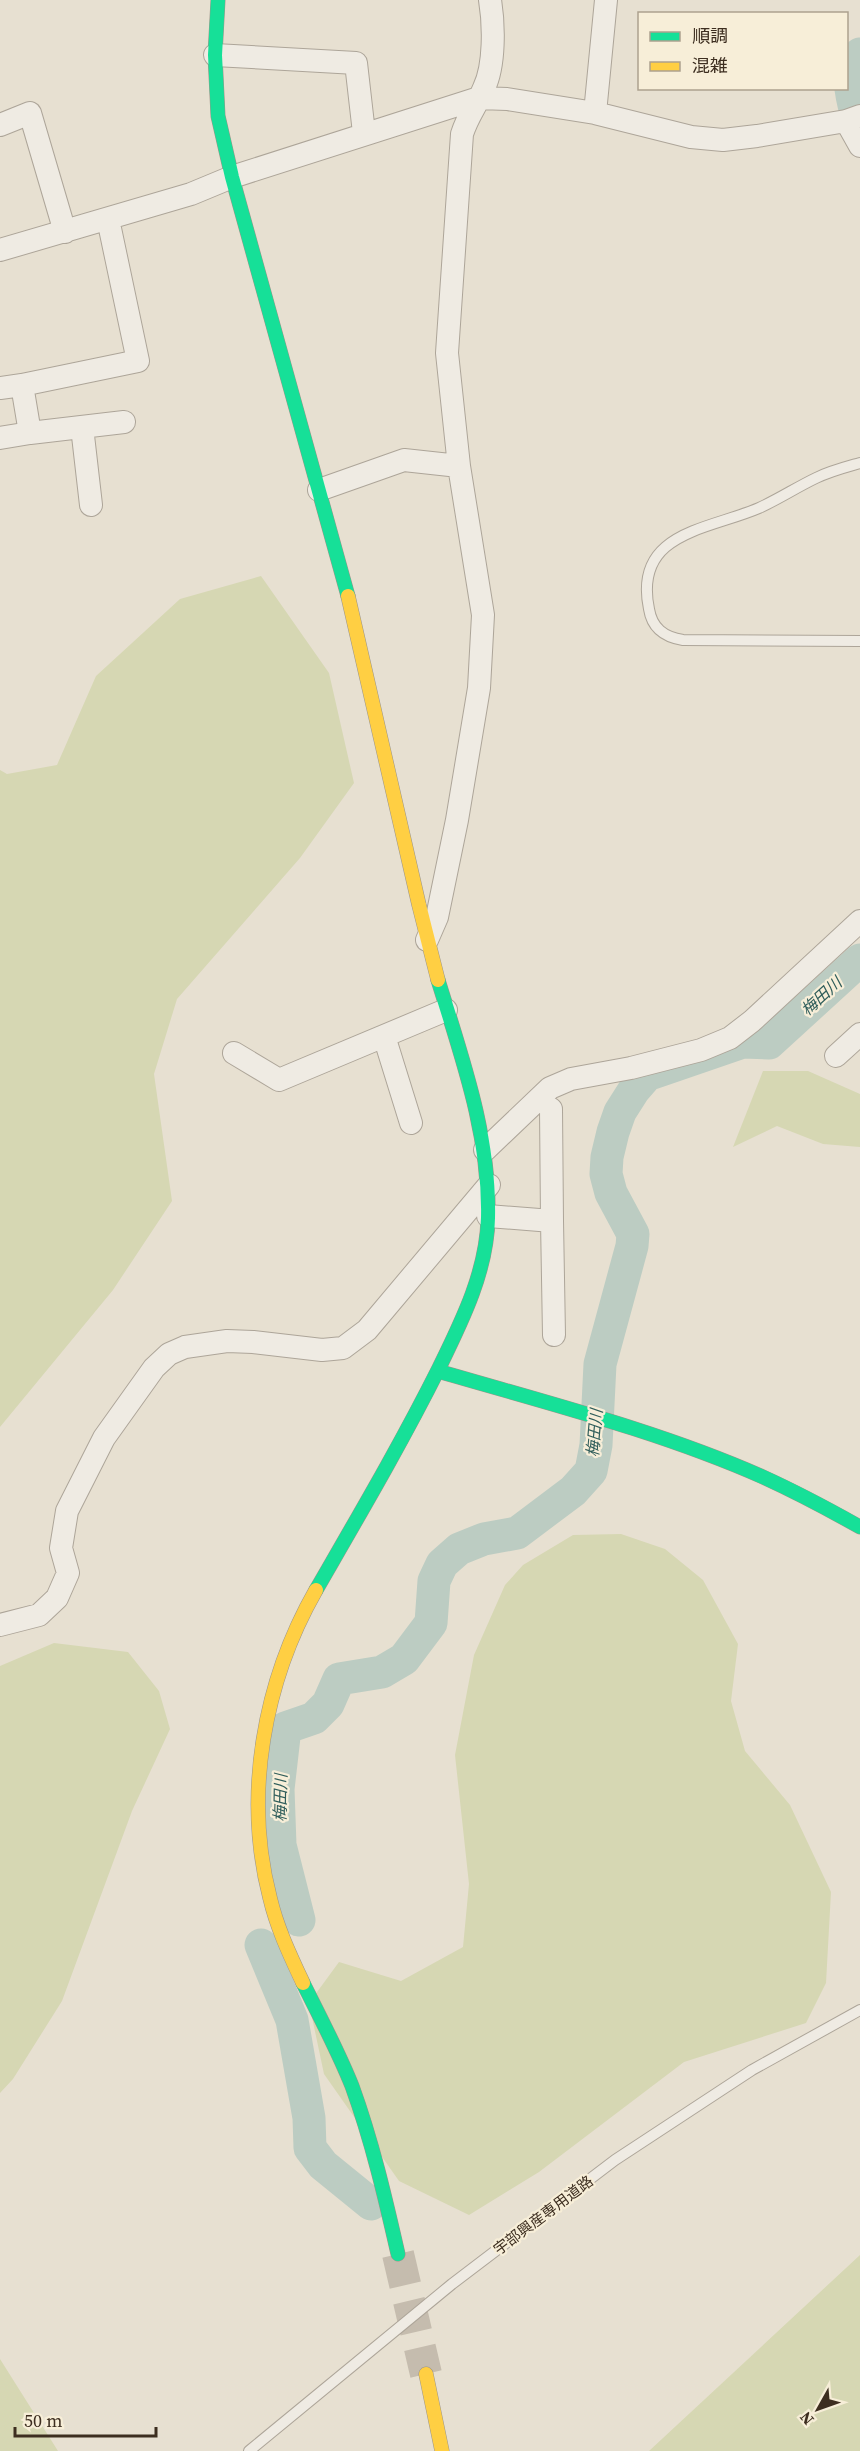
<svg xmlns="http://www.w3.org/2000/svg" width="860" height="2451" font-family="'Source Serif 4','Noto Sans JP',serif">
<rect width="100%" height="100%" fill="#e7e0d1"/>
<path fill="#d6d7b3" d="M261,576L329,673L354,783L300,858L177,999L154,1074L172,1201L113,1290L0,1427V770L7,774L57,765L96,676L180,599Z
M763,1071H808L860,1094V1147L823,1144L777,1126L733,1147Z
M621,1534L665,1549L703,1580L738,1644L731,1701L745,1751L790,1805L831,1892L826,1983L806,2023L684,2062L539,2172L469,2215L399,2181L324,2074L309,2003L339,1962L401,1981L463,1947L469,1884L455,1755L474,1655L505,1585L523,1565L573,1535Z
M54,1643L128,1652L159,1691L170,1729L132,1811L62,2001L13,2079L0,2093V1666Z
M860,2255V2451H649Z
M0,2359L58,2451H0Z"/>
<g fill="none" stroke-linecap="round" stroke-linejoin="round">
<path stroke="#bcccc2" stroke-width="33" d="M860,54C842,75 854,103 860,128
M299,1920L280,1845L278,1789L285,1728L314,1718L328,1704L339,1679L382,1672L404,1659L431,1623L434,1581L442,1564L459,1549L484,1539L517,1533L573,1491L591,1471L596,1445L600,1364L632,1246L633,1234L611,1193L606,1174L607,1157L613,1132L620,1112L634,1090L647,1075L682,1063L743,1042L769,1043L860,960
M261,1945L292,2020L309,2118L310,2148L323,2165L371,2204"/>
<path stroke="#c5bcae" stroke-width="32" stroke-dasharray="32 16" stroke-linecap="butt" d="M398,2254L426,2374"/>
<g stroke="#ada599" stroke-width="12">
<path id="lane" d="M860,463C846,467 830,471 816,478C797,487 779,499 759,508C708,530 633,532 649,609C652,628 664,637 683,640L860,641
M249,2451L452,2284L615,2160L752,2070L860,2010"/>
</g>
<g stroke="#ada599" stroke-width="24">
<path id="street" d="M215,55L356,63L364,133
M595,113L606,0
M846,121L860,146
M0,125L30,113L65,232
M108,219L138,361L22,385L30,433L124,422
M0,250L191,194L232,177L479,98L507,99L595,113L691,137L723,140L757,136L846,121L860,116
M0,388L22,385
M82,427L91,505
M0,438L30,433
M319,490L404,460L459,466
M427,940L437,917L457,820L479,688L483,615L459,466L447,353L462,134C468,115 477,105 484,88C495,65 494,24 490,0
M384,1036L411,1123
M234,1053L279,1080L446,1010
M836,1056L860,1034
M485,1150L550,1088L571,1079L631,1068L701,1050L730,1038L752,1021L860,921
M488,1216L552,1221L551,1109
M552,1221L554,1335
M0,1625L39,1615L57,1598L68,1573L61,1548L67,1511L104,1438L154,1368L169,1354L185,1347L227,1341L253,1342L322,1350L343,1348L367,1330L489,1185"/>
</g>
<g stroke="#9c958a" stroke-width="15">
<path id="fast" d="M218,0L215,55L218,116L232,177L348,596
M438,1371C547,1403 659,1431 763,1477C796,1492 828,1509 860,1527
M316,1590C358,1517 401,1444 439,1368C462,1321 487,1271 488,1218C490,1135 462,1058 438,980
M303,1983C320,2017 338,2051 352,2086C372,2141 385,2197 398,2254"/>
</g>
<g stroke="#9c958a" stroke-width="15">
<path id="slow" d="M348,596L419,905L438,980
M303,1983C290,1955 277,1928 270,1898C243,1795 264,1681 316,1590
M426,2374L442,2451"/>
</g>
<use href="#lane" stroke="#efebe3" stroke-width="10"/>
<use href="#street" stroke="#efebe3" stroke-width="22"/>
<use href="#fast" stroke="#16e098" stroke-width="14"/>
<use href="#slow" stroke="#ffcf43" stroke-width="14"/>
</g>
<g text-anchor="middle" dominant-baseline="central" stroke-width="4.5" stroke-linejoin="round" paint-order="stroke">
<g font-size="15" fill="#3d2e20" stroke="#f7eed8">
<text transform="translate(543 2215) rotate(-37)">宇部興産専用道路</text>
</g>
<g font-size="16" font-style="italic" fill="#2f5d5a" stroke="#f7eed8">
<text transform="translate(821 996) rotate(-42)">梅田川</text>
<text transform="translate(594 1433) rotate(-85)">梅田川</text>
<text transform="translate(280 1798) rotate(-89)">梅田川</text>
</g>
</g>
<rect x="638" y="12" width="210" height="78" fill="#f7eed8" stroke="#ada18e" stroke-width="1.5"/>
<rect x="650" y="32" width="30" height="9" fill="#16e098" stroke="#ada18e" stroke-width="1.5"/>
<text x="692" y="42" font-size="18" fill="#3d2e20">順調</text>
<rect x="650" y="62" width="30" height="9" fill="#ffcf43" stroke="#ada18e" stroke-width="1.5"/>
<text x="692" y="72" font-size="18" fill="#3d2e20">混雑</text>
<g transform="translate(818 2409) rotate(230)" stroke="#f7eed8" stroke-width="4.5" paint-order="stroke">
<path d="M0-4.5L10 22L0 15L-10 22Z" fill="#3d2e20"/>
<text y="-9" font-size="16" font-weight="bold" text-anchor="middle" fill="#3d2e20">N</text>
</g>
<path d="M15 2427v9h141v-9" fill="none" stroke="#3d2e20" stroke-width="3"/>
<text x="24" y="2427" font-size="18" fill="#3d2e20" stroke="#f7eed8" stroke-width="4.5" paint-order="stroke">50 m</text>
</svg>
